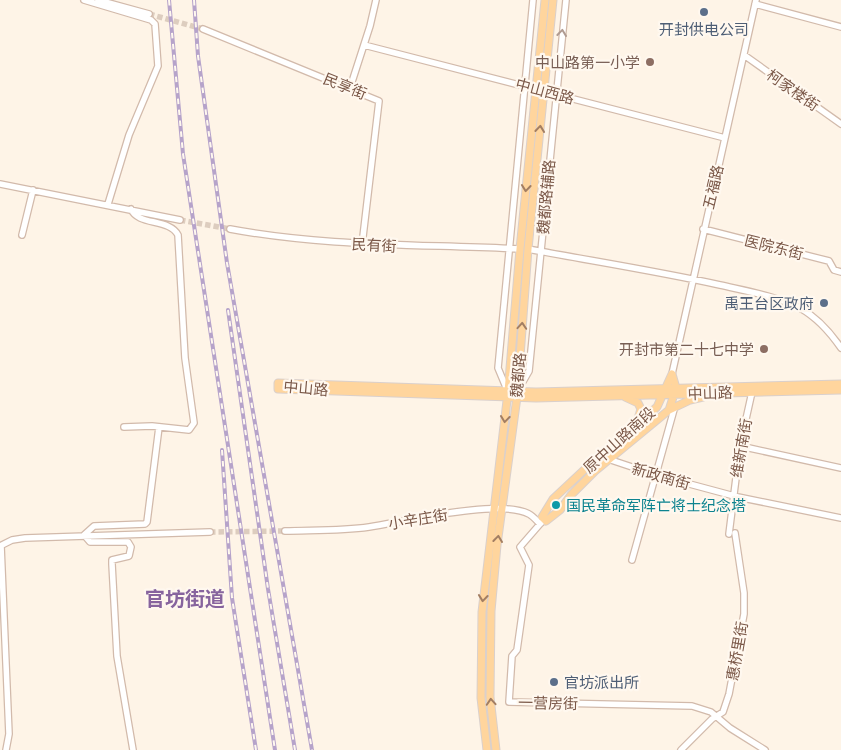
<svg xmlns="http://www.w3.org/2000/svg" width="841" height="750" font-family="'IBM Plex Sans','Noto Sans SC',sans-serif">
<rect width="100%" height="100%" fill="#fef4e7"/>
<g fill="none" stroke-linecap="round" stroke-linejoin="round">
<path stroke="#ddcdbf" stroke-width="5.5" stroke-dasharray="5.5 3" stroke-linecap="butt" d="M149,14L203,29
M180,220L230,229
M210,532L285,531"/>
<g stroke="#d2baab" stroke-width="8">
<path id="minor" d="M84,0L151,20L155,24L158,66L129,135L108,204
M98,0L149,14
M755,4L841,27
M203,29L379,101L362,245
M364,45L725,138
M744,55L841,124
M350,88L370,26L376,0
M0,184L180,220
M230,229C326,247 422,244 520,249
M703,229L829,261L834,270L841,272
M22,235L33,190
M528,249C592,261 656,271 720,285C746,291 776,296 800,308C818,318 830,332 841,348
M672,374L756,0
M518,390L529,371L566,0
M508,392L498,368L533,0
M124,427L152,426L189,430L194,423L185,358L178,235C169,218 138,226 131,209
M740,446L841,468
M599,456L656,475L738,497L841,518
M540,524L520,547L529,565L517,650L512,656L509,702L692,706L711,712L730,728L765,750
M285,531C313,530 342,531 369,527C403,522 500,498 529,514C533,516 537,521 540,524L541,523
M729,534L740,446L752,392
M84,535L90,542H128L131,547L129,556L112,560V564L117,656L133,750
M84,535L94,526L145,524L147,522L159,427
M0,546L12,540L25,538L210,532
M1,546L9,734L6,750
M632,560L675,406
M681,750L712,719L723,712L729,694L744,614V593L735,533"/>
</g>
<g stroke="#dad0cc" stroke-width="9">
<path id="major" d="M672,374L676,388L669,410L595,471L571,495L560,510L546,521L542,517L553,499L599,456L657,407Z
M841,384L536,392L278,383V389L536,398L841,390
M625,397L638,403L641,409L637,422
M669,410L690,400L703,397
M487,750L481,698L482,612L508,392L520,249L545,0
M496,750L490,697L491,611L497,545L517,397L528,249L553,0"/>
</g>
<use href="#minor" stroke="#fff" stroke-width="5.5"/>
<use href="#major" stroke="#ffd59d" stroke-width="7"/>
<g stroke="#b6a3ca" stroke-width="4">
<path id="rail" d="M169,0L183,154L275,750
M194,0L198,56L227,263L312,750
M228,310L268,589L295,750
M222,450L232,598L256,750"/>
</g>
<use href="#rail" stroke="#fff8ef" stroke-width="2" stroke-dasharray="5.5" stroke-linecap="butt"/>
</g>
<defs><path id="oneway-chevron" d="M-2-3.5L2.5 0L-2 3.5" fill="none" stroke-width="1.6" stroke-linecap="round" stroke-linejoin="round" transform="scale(1.25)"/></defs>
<use stroke="#b09b91" href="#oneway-chevron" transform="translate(562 33) rotate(-83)"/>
<g stroke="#a37e62">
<use href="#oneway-chevron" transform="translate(540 129) rotate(-84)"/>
<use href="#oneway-chevron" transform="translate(526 188) rotate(96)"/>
<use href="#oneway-chevron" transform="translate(522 326) rotate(-86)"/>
<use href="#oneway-chevron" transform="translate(505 419) rotate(97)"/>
<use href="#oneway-chevron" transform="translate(498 539) rotate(-83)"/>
<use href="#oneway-chevron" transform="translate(483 598) rotate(96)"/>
<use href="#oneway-chevron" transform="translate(491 702) rotate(-94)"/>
</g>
<g fill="#5c6f8a" stroke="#fff8ef" stroke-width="2">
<circle cx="704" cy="12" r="5"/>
<circle cx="824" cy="303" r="5"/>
<circle cx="554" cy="682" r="5"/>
</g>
<g fill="#8d6e63" stroke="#fff8ef" stroke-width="2">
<circle cx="650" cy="62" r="5"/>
<circle cx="764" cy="349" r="5"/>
</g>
<circle fill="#0f9aa8" stroke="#fff8ef" stroke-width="2" cx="556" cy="505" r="5"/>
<g text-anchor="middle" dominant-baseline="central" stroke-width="4.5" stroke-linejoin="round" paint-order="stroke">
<g font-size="15" fill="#4e5e75" stroke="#fff8ef">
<text x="704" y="29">开封供电公司</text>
<text x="814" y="303" text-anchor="end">禹王台区政府</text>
<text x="564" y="682" text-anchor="start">官坊派出所</text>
</g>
<g font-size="15" fill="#785e54" stroke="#fff8ef" text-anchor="end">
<text x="640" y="62">中山路第一小学</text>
<text x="754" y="349">开封市第二十七中学</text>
</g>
<g font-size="15" fill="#7b5848" stroke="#fff8ef">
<text transform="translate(345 86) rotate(22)">民享街</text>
<text transform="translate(793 90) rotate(35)">柯家楼街</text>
<text transform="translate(545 91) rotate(15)">中山西路</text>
<text transform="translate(713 187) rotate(-77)">五福路</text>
<text transform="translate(546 197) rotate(-85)">魏都路辅路</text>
<text transform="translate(374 245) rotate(3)">民有街</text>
<text transform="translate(774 247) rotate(14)">医院东街</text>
<text transform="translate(518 375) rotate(-85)">魏都路</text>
<text transform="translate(306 388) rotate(5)">中山路</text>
<text transform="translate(710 393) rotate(-2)">中山路</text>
<text transform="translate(619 440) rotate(-42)">原中山路南段</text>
<text transform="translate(741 448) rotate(-80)">维新南街</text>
<text transform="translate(661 476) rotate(16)">新政南街</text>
<text transform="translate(418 519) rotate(-9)">小辛庄街</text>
<text transform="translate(737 651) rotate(-80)">惠桥里街</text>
<text transform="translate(548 703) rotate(1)">一营房街</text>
</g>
<g font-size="15" fill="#0d838f" stroke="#fff8ef" text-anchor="start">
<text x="566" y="505">国民革命军阵亡将士纪念塔</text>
</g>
<g font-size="20" font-weight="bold" fill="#87649e" stroke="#fff8ef">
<text x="185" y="598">官坊街道</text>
</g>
</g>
</svg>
